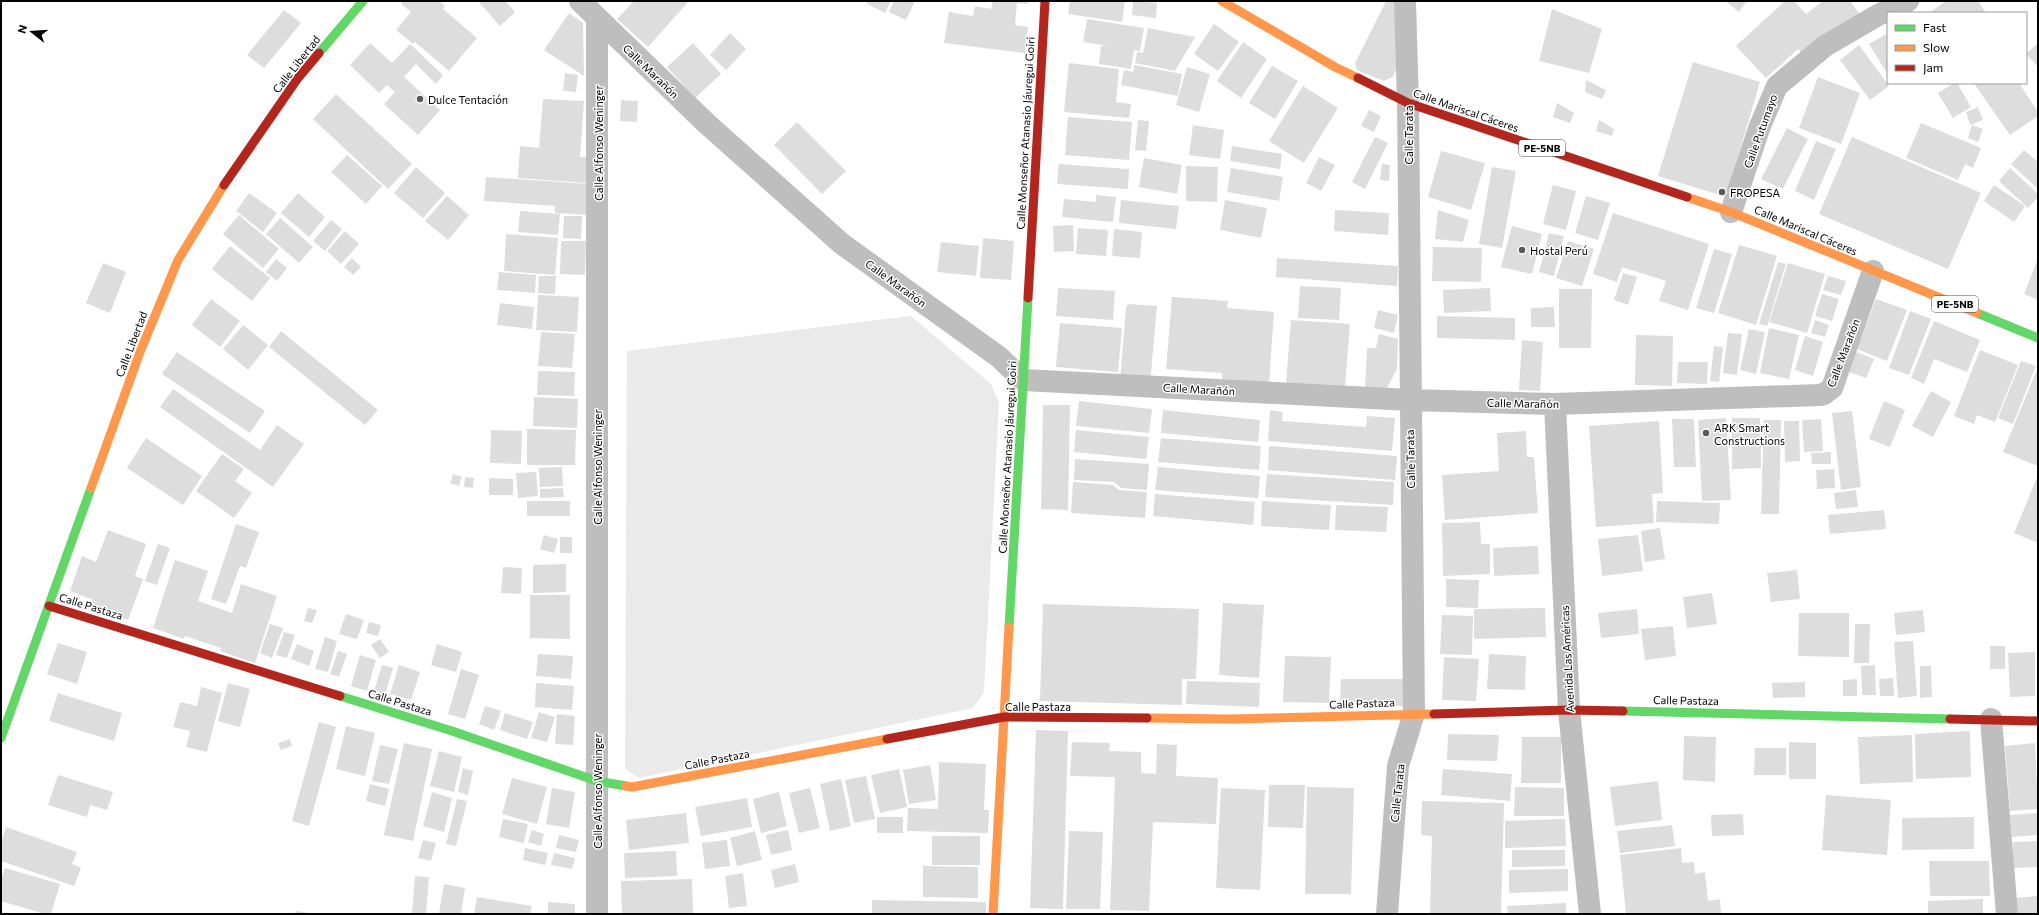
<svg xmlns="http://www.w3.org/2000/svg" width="2039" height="915" font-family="Commissioner,sans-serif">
<rect width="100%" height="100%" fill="#fff"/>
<path fill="#eaeaea" d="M911,316L991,384L999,402L984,692L973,708L639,778L625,769L627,351Z"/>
<path fill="#ddd" d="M403,1H439L445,6L443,9L477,38L449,71L415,42L413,44L396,30L411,12L401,4Z
M478,1H505L515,12L500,26Z
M634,1H689L648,47L617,19Z
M868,1H891L885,13L867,4Z
M894,1H915L906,20L889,12Z
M993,1H1028V4L1017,3L1015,25L1028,27L1025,53L944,43L949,12L973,16L975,6L991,9Z
M1070,1H1125L1122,22L1068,14Z
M1133,1L1157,3L1156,18L1132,15Z
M1386,1L1397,2L1400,59L1393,77L1384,81L1357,70L1355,63Z
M1725,1H1747L1739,12Z
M1785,1H1794L1806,14L1823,1H1850L1859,13L1803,55L1798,49L1766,78L1736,46Z
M1946,1H1978L1986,13H1929Z
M1552,9L1602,29L1589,73L1539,61Z
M284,10L301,23L264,68L247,55Z
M569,13L583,23L584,76L544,50Z
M1087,19L1144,28L1140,51L1134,50L1131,69L1099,64L1101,46H1108L1083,42Z
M1214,24L1239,42L1218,71L1194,54Z
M1148,28L1195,37L1175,71L1135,63L1137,52L1143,53Z
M730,33L746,49L726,70L710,55Z
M1888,33V75L1869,44Z
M1243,42L1267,59L1241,98L1217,81Z
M370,43L392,63L410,44L443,75L436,84L416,64L404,77L440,110L418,135L384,104L395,92L387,85L379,93L350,65Z
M693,43L721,74L695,98L667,67Z
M2038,43V67L2026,54Z
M1859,45L1889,86L1870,100L1840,60Z
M1693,62L1760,82L1726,197L1658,176Z
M1069,63L1119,69L1116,102L1131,104L1129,118L1064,112Z
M1134,65L1182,74L1178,96L1121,85L1124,70L1133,72Z
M1272,66L1298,81L1275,119L1249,103Z
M1187,67L1210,74L1199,112L1176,105Z
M565,73L578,75L576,92L563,91Z
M1818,77L1860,93L1841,144L1799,128Z
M1586,80L1606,90L1602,99L1585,92Z
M1954,83H1957L1971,107L1953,118L1938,93Z
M1978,83H2019L2038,112V116L2010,135L1975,85Z
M1303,86L1338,108L1304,163L1269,141Z
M336,94L412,164L388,189L313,119Z
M543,99L584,101L580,157H588L586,183L518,178L520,146L539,148Z
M621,100L638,101L637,122L620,121Z
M1557,103L1574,113L1570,123L1553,117Z
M1978,107L1983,120L1970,125L1966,112Z
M1369,110L1381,116L1374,132L1361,126Z
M1068,117L1132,122L1129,160L1065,155Z
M1138,120L1149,121L1146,151L1135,150Z
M1599,120L1614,129L1612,136L1596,131Z
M797,122L846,171L822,194L774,145Z
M1921,123L1981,148L1973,168L1965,164L1958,180L1906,158Z
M1193,125L1224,130L1220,159L1189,155Z
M1972,125L1983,129L1978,142L1968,138Z
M1787,128L1808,139L1783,189L1761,179Z
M1375,137L1388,143L1365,189L1352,182Z
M1852,137L1981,193L1948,269L1819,214Z
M1816,141L1836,149L1814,200L1795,191Z
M1232,146L1282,154L1280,169L1230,161Z
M2024,150L2038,162V189L2011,164Z
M1441,151L1485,163L1471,210L1428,197Z
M347,155L382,186L366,204L331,172Z
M1319,157L1335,165L1321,191L1306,183Z
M1144,158L1182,165L1177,194L1139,187Z
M1059,164L1129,169L1128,189L1057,184Z
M1382,164L1390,165L1389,181L1380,180Z
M1186,166L1218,167L1217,202L1186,201Z
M416,167L445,193L423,218L394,193Z
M1492,167L1516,171L1502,248L1479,244Z
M1231,168L1283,177L1279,201L1227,192Z
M2010,168L2038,194V197L2028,208L1999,181Z
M486,177L589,184L587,215L555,213V206L484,201Z
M1553,185L1576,191L1566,230L1543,224Z
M1994,185L2025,206L2014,222L1984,201Z
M249,193L277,213L263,232L236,211Z
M298,193L325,217L309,237L281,213Z
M1096,195L1116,197L1113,222L1062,217L1064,199L1096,202Z
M447,196L469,215L448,240L425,221Z
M1586,196L1610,203L1598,240L1575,233Z
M1121,200L1179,206L1176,229L1119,223Z
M1225,200L1267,208L1261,238L1220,230Z
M1335,210L1389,213L1388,235L1334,231Z
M1438,210L1469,220L1463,242L1435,239Z
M520,211L560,214L558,235L518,232Z
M1613,213L1709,244L1688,310L1659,301L1666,281L1622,267L1617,282L1593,274Z
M239,215L279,249L263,268L223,234Z
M564,216H582L581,239L563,238Z
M280,218L313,247L299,263L266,234Z
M331,220L342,229L325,251L313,241Z
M1073,225L1074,251L1054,252L1053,226Z
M1512,226L1542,234L1532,274L1501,267Z
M1078,228L1108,230L1106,256L1076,254Z
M1114,229L1142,232L1140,258L1112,256Z
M345,231L359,244L341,264L327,251Z
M1549,233L1564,236L1554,276L1539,272Z
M506,234L558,238L555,275L504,271Z
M983,238L1014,241L1011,280L980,278Z
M561,241H586L585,275L560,274Z
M1568,241L1594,249L1582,286L1556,278Z
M941,242L979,246L976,276L937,272Z
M1739,245L1777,256L1756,325L1718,313Z
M230,246L270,278L252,301L212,269Z
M1433,247L1482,248L1481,282L1432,281Z
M1714,249L1732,254L1714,313L1696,308Z
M352,258L361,267L353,275L344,267Z
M1277,258L1398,266L1397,286L1276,277Z
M2038,258V300L2024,294Z
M276,259L287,268L277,281L266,272Z
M1778,262L1786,264L1767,326L1759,324Z
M103,263L126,272L110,313L86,303Z
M1788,263L1825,274L1807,333L1769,322Z
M499,272L536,275L535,293L497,290Z
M1623,273L1637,277L1628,305L1614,300Z
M539,276H556L555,294L538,293Z
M1828,276L1846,281L1841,295L1823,290Z
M1300,286L1341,288L1339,320L1298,318Z
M1058,288L1115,291L1113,320L1056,316Z
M1490,288L1491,311L1444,313L1443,290Z
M1559,289H1592L1591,348H1559Z
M1822,294L1839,299L1832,321L1815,316Z
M538,295L579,297L577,332L536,330Z
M1172,297L1228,301L1227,308L1274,312L1269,383L1222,379V373L1166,369Z
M211,299L240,321L220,347L192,325Z
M1876,299L1907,310L1887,361L1857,349Z
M500,303L534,307L532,329L497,325Z
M1128,304L1157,306L1150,384L1120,381L1126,308Z
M1554,307L1555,327H1531V308Z
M1378,310L1398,315L1394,333L1374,328Z
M1910,311L1931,319L1909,375L1889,368Z
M1437,316L1515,318V340L1437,338Z
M1291,320L1350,324L1345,387L1286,383Z
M1815,320L1829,325L1825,337L1811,333Z
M1934,321L1980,340L1967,372L1934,359L1924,384L1911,378Z
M1060,323L1122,328L1118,372L1056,367Z
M243,325L268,345L248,370L223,349Z
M1769,328L1799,335L1789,379L1760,373Z
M1749,329L1765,332L1756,374L1740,370Z
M281,331L378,410L365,425L269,347Z
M541,332L575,334L572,368L538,366Z
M1728,333L1742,334L1737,375L1723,373Z
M1379,334L1398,339L1397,369L1386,390L1365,389L1367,348H1376Z
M1636,335L1673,336L1672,386L1635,385Z
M1805,336L1823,342L1813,376L1795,370Z
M1522,340L1543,342L1540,391L1519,390Z
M1714,346L1723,347L1719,382L1710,381Z
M1980,350L2018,365L1995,422L1977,415L1974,424L1954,416Z
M1854,351L1874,359L1866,378L1846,371Z
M177,352L265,411L250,433L162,374Z
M2021,361L2036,366L2013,424L1998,418Z
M1678,362H1708L1707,384L1677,383Z
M2038,367V466L2003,452Z
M538,371L575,372L574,396L537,395Z
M173,389L260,450L277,425L304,444L273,487L160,407Z
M1931,391L1951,402L1933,437L1912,426Z
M534,397L578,399L577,428L533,426Z
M1079,401L1152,409L1149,433L1076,426Z
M1884,401L1905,410L1890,447L1869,439Z
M1043,405H1070L1068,510L1041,509Z
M1163,410L1260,420L1258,442L1161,433Z
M1270,410L1283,412L1282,421L1366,427L1367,416L1395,418L1392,451L1268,441Z
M1852,411L1861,487L1841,490L1832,413Z
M1726,418L1731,500L1702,501L1698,420Z
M1732,418H1760L1761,468L1732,469Z
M1672,419H1694L1696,467H1674Z
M1821,419L1823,451L1804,452L1802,420Z
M1764,420H1781L1779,514H1761Z
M1659,421L1663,493L1652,494L1654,523L1596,527L1589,426Z
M1784,421H1799L1800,461L1785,462Z
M527,429L576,430L575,465H527Z
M491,430L522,431L521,464L490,463Z
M1076,430L1149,437L1146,459L1074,452Z
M1526,431L1527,457H1534L1538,513L1445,520L1442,475L1499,471L1497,433Z
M146,438L202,476L183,505L127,468Z
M1161,438L1261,446L1259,470L1158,462Z
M1269,446L1397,456L1395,480L1268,470Z
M1831,452V464H1812L1811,453Z
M222,454L244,469L235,481L252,493L234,518L196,491Z
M1075,459L1149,464L1147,490L1121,488L1114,482L1074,480Z
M562,467L563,486L540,487L539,468Z
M1158,467L1260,476L1258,498L1155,490Z
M1834,469L1835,488L1817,489L1816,470Z
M536,472L538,496L518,498L516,473Z
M453,474L462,477L459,486L450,483Z
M1267,474L1394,482L1393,505L1265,497Z
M2038,475V543L2014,533Z
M465,477L474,478L473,488L464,487Z
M489,478L513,479V495H489Z
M1073,482L1113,485L1119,490L1147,492L1145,518L1071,513Z
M563,488L564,497L540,498V489Z
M1856,490L1858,507L1836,509L1834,493Z
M1155,494L1255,502L1253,525L1153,516Z
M527,501H570V516H527Z
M1262,501L1331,505L1329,530L1261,526Z
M1657,501L1720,503L1719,524L1656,522Z
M1336,505L1388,507L1386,532L1335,530Z
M1884,510L1886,529L1830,534L1828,515Z
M1480,522L1481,544H1490V574L1443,576L1442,523Z
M236,524L259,532L246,568L240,566L226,604L211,599Z
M1660,528L1665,559L1645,562L1641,531Z
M108,530L146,544L135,576L143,579L128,620L91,606L93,600L70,591L82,556L96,562Z
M544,535L558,539L554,553L540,549Z
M1638,535L1643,571L1602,576L1598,539Z
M560,537H572V553H560Z
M158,544L170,548L157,585L145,581Z
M1538,546L1539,574L1494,576L1493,548Z
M175,560L208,571L198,601L232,613L241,584L277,596L255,663L220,651L221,648L185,636L184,639L153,628Z
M566,564V592L533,593V565Z
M503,567L522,568L521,594L501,593Z
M1797,570L1800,599L1771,602L1767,573Z
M1446,579L1479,580L1478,608L1446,607Z
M1712,593L1717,624L1687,628L1683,597Z
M530,595H570V639L530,638Z
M1223,603L1264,605L1259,678L1219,675Z
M1043,604L1199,609L1196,679H1182V705L1040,701Z
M308,608L317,610L312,623L304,621Z
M1545,608L1546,637L1474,639V609Z
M1637,609L1639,634L1601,638L1598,613Z
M1923,610L1925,632L1896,635L1894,613Z
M1799,613H1849V657L1798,656Z
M346,614L364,620L357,639L339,634Z
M1442,615L1473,616L1472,655L1440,654Z
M369,622L381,625L378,636L366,633Z
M270,624L283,628L272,658L260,653Z
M1855,624H1870L1869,663H1854Z
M1673,626L1676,656L1645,660L1641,629Z
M284,632L295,635L287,658L276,655Z
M325,637L337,641L328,672L315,669Z
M380,639L389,652L380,658L371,645Z
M1913,641L1917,696L1898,698L1894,642Z
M58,643L87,652L77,684L47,674Z
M297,644L314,651L309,666L291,659Z
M437,644L462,652L456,672L431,665Z
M1990,646H2005V669H1990Z
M338,651L347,654L339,677L330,674Z
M2035,652V696L2010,697L2008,653Z
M538,654L573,656L571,679L536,676Z
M1489,654L1526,656L1525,690L1487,689Z
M360,655L376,660L367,691L351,686Z
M1285,656L1331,657L1329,703L1283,702Z
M1444,657L1479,659L1476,701L1442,700Z
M382,665L393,668L385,695L374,691Z
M399,665L420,672L411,700L390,694Z
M1875,665L1876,695H1862L1861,666Z
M1920,666H1931L1932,697L1920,698Z
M461,669L479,675L465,719L448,714Z
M1893,678L1894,696H1880L1879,679Z
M1341,679H1403V706L1340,704Z
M1857,679V696H1843V680Z
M1187,681L1260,683L1259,707L1186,704Z
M1805,682V697L1773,698L1772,683Z
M228,683L250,689L240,727L218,721Z
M536,683L574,686L572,710L535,707Z
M201,687L222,693L207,752L186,747L190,731L173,727L180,702L197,706Z
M58,693L122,713L114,741L49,721Z
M485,706L501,711L494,730L479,724Z
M539,712L555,717L547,742L531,738Z
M505,713L533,722L527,739L500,730Z
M557,714L575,716L573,745L555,744Z
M319,722L336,727L309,826L292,821Z
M346,726L375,733L365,776L336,769Z
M1036,730L1068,731L1063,909L1030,908Z
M1970,731L1971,777L1916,779L1915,734Z
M1448,734L1499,735L1497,761L1447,760Z
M1912,735L1913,782L1860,784L1858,737Z
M1684,736L1716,737L1715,782L1683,780Z
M1522,737H1561V783H1521Z
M290,739L292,746L281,750L278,743Z
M1072,742L1110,743L1109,751L1141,752V773L1156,774L1157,744L1177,745L1176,776L1218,778L1216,824L1153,822L1149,911L1110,910L1115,777L1070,776Z
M1789,742L1816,743V779H1789Z
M404,743L432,749L413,841L384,835Z
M2035,743L2038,809L2010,811L2005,746Z
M380,745L398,749L389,784L372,781Z
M1755,748H1786V775H1754Z
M439,751L462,757L454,792L430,786Z
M939,762L986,764L984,810H989L988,833L907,831L908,808L938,809Z
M930,765L936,800L909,804L903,770Z
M463,768L473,771L468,795L458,792Z
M899,769L907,807L880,813L871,775Z
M1443,769L1512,774L1510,801L1441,795Z
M58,775L113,792L107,810L90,805L87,817L48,805Z
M866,776L875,819L854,823L845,780Z
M512,778L547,787L537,824L502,814Z
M841,779L851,826L830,831L820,784Z
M1658,781L1662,820L1615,826L1610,787Z
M370,784L389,789L385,806L366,801Z
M1269,785H1305L1303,828L1268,827Z
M1307,787L1354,788L1351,894H1305Z
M1515,787L1564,788V816H1514Z
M552,788L575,792L569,828L546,824Z
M810,788L820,828L799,833L789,793Z
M1221,788L1265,790L1260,890L1216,888Z
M432,792L452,798L444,832L423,826Z
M779,792L787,826L761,833L753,799Z
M1826,795L1891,800L1887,855L1822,850Z
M747,798L752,827L701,836L695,807Z
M457,799L467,801L456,846L446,844Z
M1422,801L1504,803L1501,914H1430L1432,836L1421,835Z
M686,813L689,843L629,850L626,820Z
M2038,813V835L2012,837L2010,815Z
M1743,814L1744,835L1712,836L1711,815Z
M877,817H903V833H877Z
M1974,817V849L1902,850V818Z
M503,819L528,824L524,843L499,837Z
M1565,819L1566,846L1505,848V821Z
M1672,825L1675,846L1620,853L1617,831Z
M6,827L77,852L72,864L81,868L74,886L1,861V843Z
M532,830L544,834L541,846L528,842Z
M788,830L792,850L771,855L766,835Z
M755,831L762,860L737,866L730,838Z
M1069,831L1103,832L1100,909H1066Z
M559,835L579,840L576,852L556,848Z
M932,836H980V865H932Z
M423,840L436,843L431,861L418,858Z
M727,840L730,866L705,869L702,843Z
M2038,841V867L2013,868V842Z
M525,848L548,853L545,865L523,860Z
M1681,848L1682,863L1694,862L1695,874L1705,872L1708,901L1720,899L1721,913L1626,914L1620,855Z
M1512,850H1565V866L1512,867Z
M676,851L677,876L625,878L624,853Z
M554,853L575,858L572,869L551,865Z
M1929,861H1989L1990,896H1930Z
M795,864L799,882L775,888L771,870Z
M923,866L978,867V898L923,897Z
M5,868L60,884L51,914H45L1,901V880Z
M1568,869V891L1509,893V870Z
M743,873L747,906L729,908L725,876Z
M415,876L429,877L426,914H412Z
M692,879L693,914H622L621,881Z
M444,884L465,888L461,914L439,913Z
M2038,896V914H2018L2016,898Z
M477,897L532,906L530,914H474Z
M1983,899V914H1928V901Z
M872,900L986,902V914H872Z
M548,902L575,904V914H548Z
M1566,903V914H1508L1507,906Z
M296,911L309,913V914H295Z"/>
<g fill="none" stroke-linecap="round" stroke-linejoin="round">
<path stroke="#bebebe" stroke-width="22" d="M580,1L706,123L842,244L999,357L1023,380L1410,400L1555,404L1820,395L1824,394L1832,388L1873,271
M1731,212L1760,126L1777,86L1825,46L1878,15L1908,1
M1555,404L1569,710L1590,914
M1991,719L2007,914
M597,914V20
M1387,914L1398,766L1414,713L1408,103L1405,1"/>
<path stroke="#63d668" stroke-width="9" d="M319,53L363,1
M1977,313L2038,338
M1009,627L1028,298
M340,696L452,731L597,781L626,786
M1623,711L1950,719
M1,738L91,488"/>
<path stroke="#ff974d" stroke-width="9" d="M1222,1L1335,67L1358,78
M1687,197L1731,212L1977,313
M91,488L140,352L178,260L224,185
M1147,718L1232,719L1434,714
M626,786L632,787L887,739
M993,914L1009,627"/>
<path stroke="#b3261e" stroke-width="9" d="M1358,78L1408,103L1687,197
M224,185L298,78L319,53
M1028,298L1045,1
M49,606L340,696
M1434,714L1569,710L1623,711
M1950,719L2038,721
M887,739L1004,717L1147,718"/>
</g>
<g fill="#595959" stroke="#fff" stroke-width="1.5">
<circle cx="420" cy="99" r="4"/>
<circle cx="1722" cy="192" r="4"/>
<circle cx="1522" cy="250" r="4"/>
<circle cx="1706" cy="433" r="4"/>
</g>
<g text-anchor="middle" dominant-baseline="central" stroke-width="3" stroke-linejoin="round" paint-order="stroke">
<g fill="#fff" stroke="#4c4c4c" stroke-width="1">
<rect x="1519" y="140" width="46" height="16" rx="3"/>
<rect x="1932" y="296" width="46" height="16" rx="3"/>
</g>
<g font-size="10" font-weight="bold" fill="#000">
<text x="1542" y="148">PE-5NB</text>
<text x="1955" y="304">PE-5NB</text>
</g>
<g font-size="11" fill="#000" stroke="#fff">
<text transform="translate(296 64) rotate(-52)">Calle Libertad</text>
<text transform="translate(651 71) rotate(44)">Calle Marañón</text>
<text transform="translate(1466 110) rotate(19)">Calle Mariscal Cáceres</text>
<text transform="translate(1760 131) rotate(-70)">Calle Putumayo</text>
<text transform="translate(1025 133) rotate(-87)">Calle Monseñor Atanasio Jáuregui Goiri</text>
<text transform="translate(1408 135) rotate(-90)">Calle Tarata</text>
<text transform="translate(598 143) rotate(-90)">Calle Alfonso Weninger</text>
<text transform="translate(1806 230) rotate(23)">Calle Mariscal Cáceres</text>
<text transform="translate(896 283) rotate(36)">Calle Marañón</text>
<text transform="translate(131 344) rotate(-69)">Calle Libertad</text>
<text transform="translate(1843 353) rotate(-69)">Calle Marañón</text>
<text transform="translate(1199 389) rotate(3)">Calle Marañón</text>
<text transform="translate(1523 403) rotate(1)">Calle Marañón</text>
<text transform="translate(1007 457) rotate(-87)">Calle Monseñor Atanasio Jáuregui Goiri</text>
<text transform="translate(1410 459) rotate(-91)">Calle Tarata</text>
<text transform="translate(597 467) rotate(-90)">Calle Alfonso Weninger</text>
<text transform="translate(91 606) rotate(17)">Calle Pastaza</text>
<text transform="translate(1567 659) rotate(-93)">Avenida Las Américas</text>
<text transform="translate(1686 700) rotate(1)">Calle Pastaza</text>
<text transform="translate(400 702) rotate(17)">Calle Pastaza</text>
<text transform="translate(1362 703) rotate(-2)">Calle Pastaza</text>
<text x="1038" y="706">Calle Pastaza</text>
<text transform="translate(717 759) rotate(-11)">Calle Pastaza</text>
<text transform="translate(597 791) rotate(-90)">Calle Alfonso Weninger</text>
<text transform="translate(1397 793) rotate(-84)">Calle Tarata</text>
</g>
<g font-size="11" fill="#000" stroke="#fff" text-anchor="start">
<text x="428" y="99">Dulce Tentación</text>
<text x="1730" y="192">FROPESA</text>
<text x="1530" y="250">Hostal Perú</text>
<text x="1714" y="427">ARK Smart<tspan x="1714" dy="13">Constructions</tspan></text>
</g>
</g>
<rect width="2039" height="915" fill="none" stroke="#000000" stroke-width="4"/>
<rect x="1887" y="12" width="140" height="72" fill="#ffffff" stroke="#999999"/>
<rect x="1895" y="25" width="20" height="6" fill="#63d668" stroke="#999999"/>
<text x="1923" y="32" font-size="12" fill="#000000">Fast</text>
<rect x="1895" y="45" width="20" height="6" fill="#ff974d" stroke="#999999"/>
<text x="1923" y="52" font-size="12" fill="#000000">Slow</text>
<rect x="1895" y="65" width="20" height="6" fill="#b3261e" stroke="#999999"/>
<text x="1923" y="72" font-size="12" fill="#000000">Jam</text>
<g transform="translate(32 32) rotate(287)" stroke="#ffffff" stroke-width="3" paint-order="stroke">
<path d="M0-3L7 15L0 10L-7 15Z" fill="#000000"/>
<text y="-6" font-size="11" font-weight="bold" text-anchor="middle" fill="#000000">N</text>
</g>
</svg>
